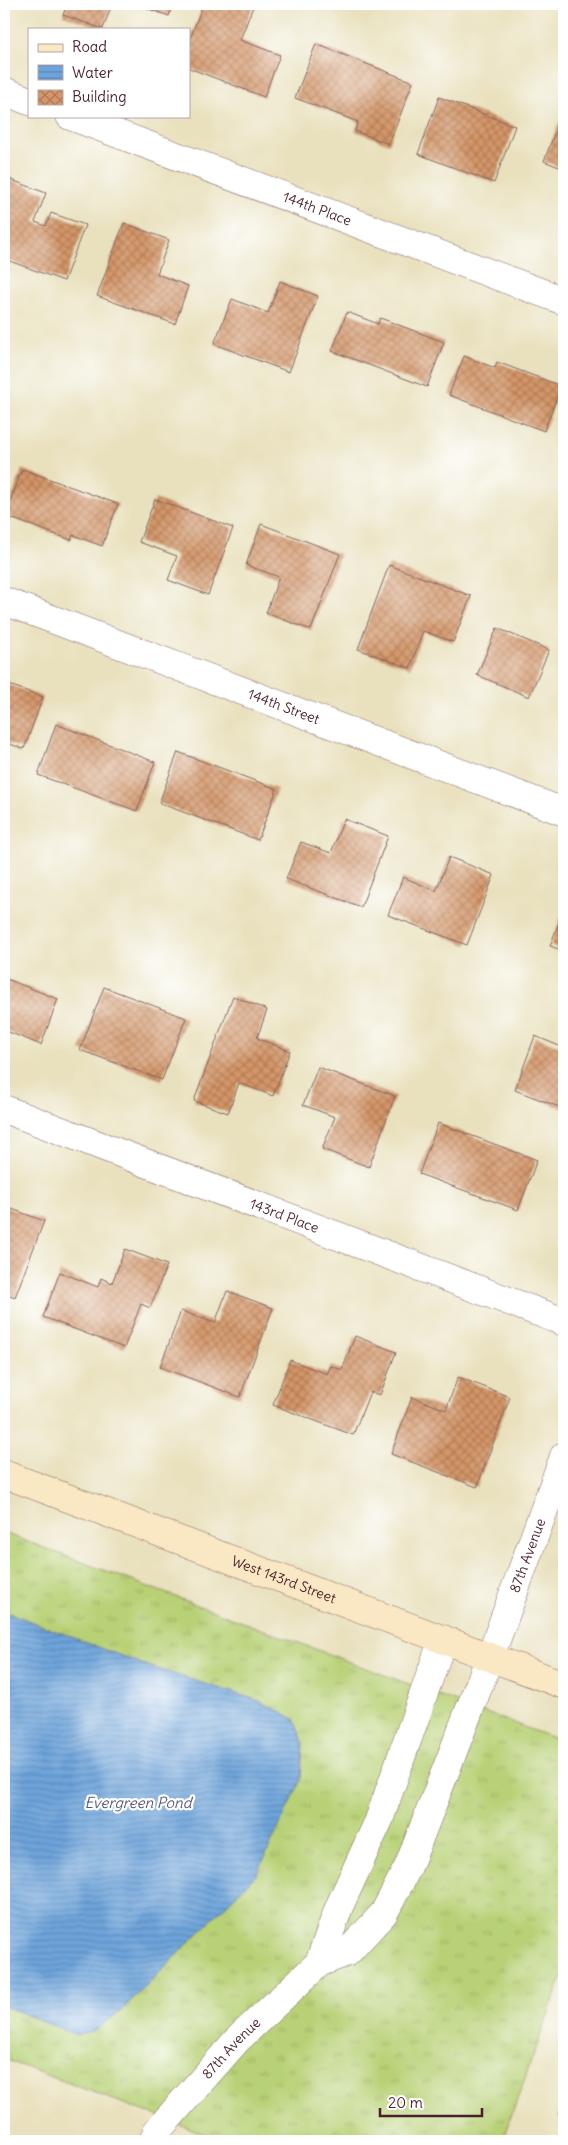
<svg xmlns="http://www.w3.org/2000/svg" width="568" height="2145" font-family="Delius,sans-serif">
<defs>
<pattern id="grass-tufts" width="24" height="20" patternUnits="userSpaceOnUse" patternTransform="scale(1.25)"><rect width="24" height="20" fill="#b8d176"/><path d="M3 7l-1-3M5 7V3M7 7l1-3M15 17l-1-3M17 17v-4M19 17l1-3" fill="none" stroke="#a0b366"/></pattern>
<pattern id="water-rules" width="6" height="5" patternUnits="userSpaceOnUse" patternTransform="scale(1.25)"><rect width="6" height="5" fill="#6da4db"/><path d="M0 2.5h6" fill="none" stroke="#5c85b2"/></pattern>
<pattern id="building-cross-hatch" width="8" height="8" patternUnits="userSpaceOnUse" patternTransform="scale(1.25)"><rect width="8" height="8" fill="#d49668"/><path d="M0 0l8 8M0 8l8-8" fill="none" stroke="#ae7a56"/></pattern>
</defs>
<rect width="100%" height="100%" fill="#fff"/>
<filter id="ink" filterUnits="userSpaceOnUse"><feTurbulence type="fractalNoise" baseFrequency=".02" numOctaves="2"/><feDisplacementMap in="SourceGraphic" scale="10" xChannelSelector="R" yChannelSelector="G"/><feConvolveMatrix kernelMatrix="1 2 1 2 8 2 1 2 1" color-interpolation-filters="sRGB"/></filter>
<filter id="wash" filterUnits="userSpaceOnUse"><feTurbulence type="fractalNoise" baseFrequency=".0096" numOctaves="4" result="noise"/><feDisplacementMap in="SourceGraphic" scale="20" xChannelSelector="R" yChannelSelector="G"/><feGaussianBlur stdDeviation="1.12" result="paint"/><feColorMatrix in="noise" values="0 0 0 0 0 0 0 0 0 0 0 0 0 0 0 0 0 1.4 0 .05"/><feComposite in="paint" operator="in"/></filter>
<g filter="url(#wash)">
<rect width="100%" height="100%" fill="#e9e1be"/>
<path fill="url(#grass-tufts)" stroke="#817850" d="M4,1533L564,1742V1971L502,2141H224L4,2059Z"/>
<path fill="url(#water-rules)" stroke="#5c6283" d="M4,1611L145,1665L260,1701L294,1719L303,1742L301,1780L257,1874L122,2010L93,2032L77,2035L4,2006Z"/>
<g id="blocks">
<path fill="url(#building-cross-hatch)" d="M67,4H112L103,29L63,15Z
M135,4H173L169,16Z
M203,4H254L240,40L280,55L264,97L189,68V42Z
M316,44L413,82L389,144L355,131L358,122L295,98Z
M439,97L515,126L494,183L418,154Z
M559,122L564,124V169L544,161Z
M4,177L46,193L35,222L46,226L51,213L85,225L64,281L4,259Z
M124,223L169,240L157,274L188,286L175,324L97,296Z
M280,281L318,296L289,372L214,344L232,299L268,313Z
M347,312L378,324L380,318L444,342L427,387L332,351Z
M464,356L495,368L497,362L561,386L544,431L449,395Z
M22,469L118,504L102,546L73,535L71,540L5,516Z
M155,499L233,528L208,595L168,580L177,556L139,542Z
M261,524L340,554L311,630L266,613L279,577L246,565Z
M389,565L471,596L453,642L423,631L410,668L358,649Z
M497,628L549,650L529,697L477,675Z
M4,683L43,697L24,749L4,742Z
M56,724L155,762L137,811L38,775Z
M178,752L277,789L258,840L159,803Z
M344,819L388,836L361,907L286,879L301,842L331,853Z
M449,857L494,875L467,945L388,915L403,877L436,891Z
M564,909V951L550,946Z
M4,978L58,999L41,1045L4,1030Z
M104,987L186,1018L162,1080L80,1050Z
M233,996L267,1010L257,1038L290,1051L273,1096L239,1083L228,1113L194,1101Z
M535,1036L564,1048V1109L515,1090Z
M318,1067L395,1096L369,1167L322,1149L335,1117L303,1105Z
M438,1123L537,1160L518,1210L419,1174Z
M4,1206L44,1221L15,1297L4,1293Z
M125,1249L167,1265L150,1308L141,1304L124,1348L43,1317L60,1272L98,1287L101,1278L112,1283Z
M227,1291L273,1308L240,1397L160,1367L181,1311L215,1323Z
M355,1336L396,1352L380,1395L370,1392L353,1435L273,1405L290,1360L327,1374L331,1366L342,1370Z
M458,1377L510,1397L477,1487L391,1454L412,1397L446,1410Z
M564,2109V2130L562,2125L563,2121L558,2113Z"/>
</g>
</g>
<g filter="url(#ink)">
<use href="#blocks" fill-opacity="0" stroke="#82635e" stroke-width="1"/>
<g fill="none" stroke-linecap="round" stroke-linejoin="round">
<g stroke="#82635e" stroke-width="29">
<g id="minor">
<path d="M4,91L29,101"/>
<path id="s1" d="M70,116L564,301"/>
<path id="s2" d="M4,601L564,812"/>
<path id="s3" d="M4,1109L564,1322"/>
<path d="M319,1963L339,1907L379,1820L443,1639"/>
<path id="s4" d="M153,2141L157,2131L237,2040L319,1963L348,1952L384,1913L408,1867L490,1657L564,1456"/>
</g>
</g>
<g stroke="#82635e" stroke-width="29">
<g id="secondary">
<path id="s5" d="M4,1474L564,1685"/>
</g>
</g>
<use href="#minor" stroke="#fff" stroke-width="28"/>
<use href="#secondary" stroke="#fae7c3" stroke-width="28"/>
</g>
</g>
<g text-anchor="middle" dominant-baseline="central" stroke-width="4.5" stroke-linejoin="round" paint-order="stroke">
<g font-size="14" fill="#4a1f2b" stroke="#fff">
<text stroke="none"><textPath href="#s1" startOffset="264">144th Place</textPath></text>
<text stroke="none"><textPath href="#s2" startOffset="299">144th Street</textPath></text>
<text stroke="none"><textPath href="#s3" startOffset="300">143rd Place</textPath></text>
<text stroke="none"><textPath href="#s4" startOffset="714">87th Avenue</textPath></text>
<text stroke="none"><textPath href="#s5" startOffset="299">West 143rd Street</textPath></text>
<text stroke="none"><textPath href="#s4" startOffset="122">87th Avenue</textPath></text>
</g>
<g font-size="15" font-style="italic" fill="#5a5b7a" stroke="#fff">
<text x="138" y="1802">Evergreen Pond</text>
</g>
</g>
<rect width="568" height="2145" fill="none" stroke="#fff" stroke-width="20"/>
<rect x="28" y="28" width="162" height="90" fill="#ffffff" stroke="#b7a5aa"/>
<rect x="38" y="44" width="25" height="8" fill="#fae7c3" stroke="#b7a5aa"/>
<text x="72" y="52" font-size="15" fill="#4a1f2b">Road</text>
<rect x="38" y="65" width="25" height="15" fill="url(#water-rules)" stroke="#b7a5aa"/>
<text x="72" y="78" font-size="15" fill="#4a1f2b">Water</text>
<rect x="38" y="90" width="25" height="15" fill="url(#building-cross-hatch)" stroke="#b7a5aa"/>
<text x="72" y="102" font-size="15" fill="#4a1f2b">Building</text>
<path d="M380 2108v8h102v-8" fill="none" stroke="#4a1f2b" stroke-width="2.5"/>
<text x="388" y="2108" font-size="15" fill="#4a1f2b" stroke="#ffffff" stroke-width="4" paint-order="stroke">20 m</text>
</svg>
